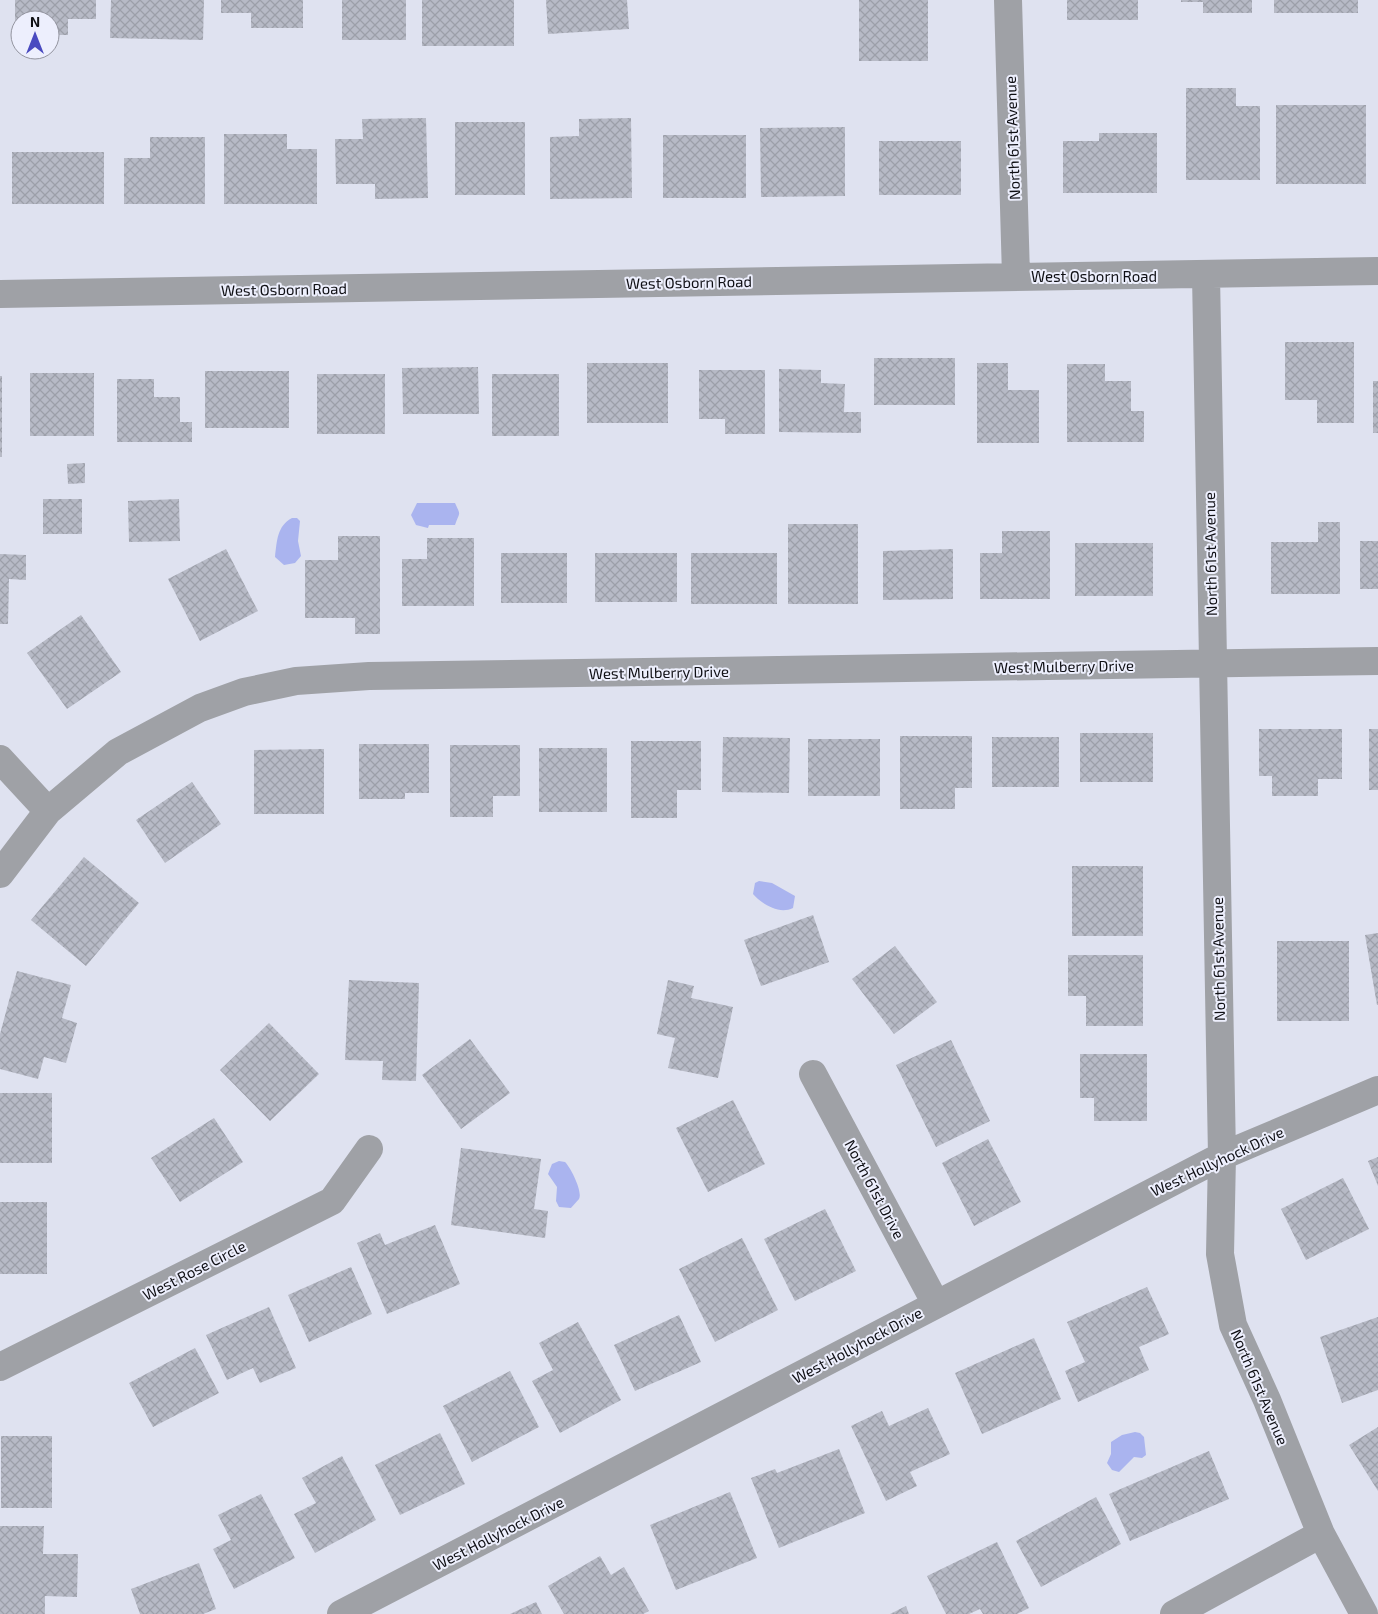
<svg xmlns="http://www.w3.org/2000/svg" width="1378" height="1614" font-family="'Exo 2',sans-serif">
<defs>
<pattern id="building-cross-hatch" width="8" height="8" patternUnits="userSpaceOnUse" patternTransform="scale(1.25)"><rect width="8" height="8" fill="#b7bac6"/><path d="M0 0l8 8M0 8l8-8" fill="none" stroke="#9c9fa9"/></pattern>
</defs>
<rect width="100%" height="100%" fill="#dfe2f0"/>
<path fill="#aab4ef" d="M417,503H455C461,516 460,511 455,525H429L428,528L416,525L411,515Z
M292,518H297L300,521L298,541L301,556L295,563L284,565L275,557C277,541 277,526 292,518Z
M759,881L772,883L795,896L793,908C779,915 762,904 753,894L755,883Z
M559,1161L565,1162C571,1168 583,1192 579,1199C577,1201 573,1206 571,1208L559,1207L556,1201L557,1187L548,1174L552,1164Z
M1135,1432L1140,1433L1144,1437L1146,1455L1142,1458L1134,1457L1119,1472L1112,1470L1107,1463L1111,1454V1442L1122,1435Z"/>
<path fill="url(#building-cross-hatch)" d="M15,0H96V19H68V35H50V20H20V35H15Z
M111,0H204L203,40L110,38Z
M221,0H303V28H251V13H221Z
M342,0H406V40H342Z
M422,0H514V46H422Z
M546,0H627L629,29L548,34Z
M859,0H928V61H859Z
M1067,0H1138V20H1067Z
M1181,0H1252V13H1203V2H1181Z
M1274,0H1358V13H1274Z
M1186,88H1236V106H1260V180H1186Z
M1276,105H1366V184H1276Z
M426,118L428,198L375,199V184H336L335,139H363L362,119Z
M631,118L632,198L550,199V137L579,136V119Z
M455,122H525V195H455Z
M845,127V196L761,197L760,128Z
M1099,133H1157V193H1063V141H1099Z
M224,134H287V149H317V204H224Z
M663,135H746V198H663Z
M150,137H205V204H124V158H150Z
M879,141H961V195H879Z
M12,152H104V204H12Z
M1285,342H1354V423H1317V400H1285Z
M874,358H955V405H874Z
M587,363H668V423H587Z
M977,363H1008V390H1039V443H977Z
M1067,364H1105V381H1131V411H1144V442H1067Z
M478,367L479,414H403L402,368Z
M779,369L821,370V383L845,384L844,412H861V433L779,432Z
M699,370H765V434H725V419H699Z
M205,371H289V428H205Z
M30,373H94V436H30Z
M317,374H385V434H317Z
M492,374H559V436H492Z
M0,376H2V457H0Z
M117,379H154V397H180V422H192V442H117Z
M1373,381H1378V433H1373Z
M85,463V483L68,484L67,464Z
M43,499H82V534H43Z
M179,499L180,541L129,542L128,501Z
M1318,522H1340V594H1271V542H1318Z
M788,524H858V604H788Z
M1002,531H1050V599H980V553H1002Z
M338,536H380V634H355V618H305V560H338Z
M427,538H474V606H402V559H427Z
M1360,541H1378V589H1360Z
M1075,543H1153V596H1075Z
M226,549L258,611L200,641L168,579Z
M953,549V599L883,600V551Z
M501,553H567V603H501Z
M595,553H677V602H595Z
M691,553H777V604H691Z
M0,554L26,555V580L9,579L8,624H0Z
M81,615L121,672L67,709L27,653Z
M1259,729H1342V779H1318V796H1272V776H1259Z
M1369,729H1378V790H1369Z
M1080,733H1153V782H1080Z
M900,736H972V788H955V809H900Z
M723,737L790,738L789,793L722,792Z
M992,737H1059V787H992Z
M808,739H880V796H808Z
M631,741H701V790H677V818H631Z
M359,744H429V793H405V799H359Z
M450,745H520V796H493V817H450Z
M539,748H607V812H539Z
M324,749V814H254V750Z
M192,782L221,824L165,863L136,820Z
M84,857L139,903L86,966L31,920Z
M1072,866H1143V936H1072Z
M813,915L829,962L761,986L744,940Z
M1378,933V1005H1377L1365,935Z
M1277,941H1349V1021H1277Z
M895,946L937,1002L894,1034L852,979Z
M1068,955H1143V1026H1086V996H1068Z
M17,971L71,985L62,1018L77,1023L66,1063L44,1057L38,1079L0,1069V1034Z
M349,980L419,983L416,1081L382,1080L383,1061L345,1060Z
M668,980L694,986L691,998L733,1007L718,1078L668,1068L675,1038L657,1034Z
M269,1023L319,1074L270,1121L220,1070Z
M470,1039L510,1093L461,1129L422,1075Z
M951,1040L990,1121L936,1147L896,1065Z
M1080,1054H1147V1121H1094V1098H1080Z
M0,1093H52V1163H0Z
M733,1100L765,1164L708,1192L676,1128Z
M214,1118L243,1162L180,1202L151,1158Z
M988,1139L1021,1202L974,1226L942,1163Z
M461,1148L541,1159L534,1209L548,1211L545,1238L451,1225Z
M1378,1157V1186L1368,1161Z
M1343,1178L1369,1229L1306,1260L1281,1209Z
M0,1202H47V1274H0Z
M825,1209L856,1271L795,1301L764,1239Z
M435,1225L460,1284L387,1314L357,1243L380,1233L385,1245Z
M742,1238L778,1310L715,1342L679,1269Z
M351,1267L372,1314L309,1342L288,1295Z
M1147,1287L1169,1334L1139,1347L1149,1370L1078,1402L1065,1371L1085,1362L1067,1322Z
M269,1307L296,1368L260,1383L253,1368L227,1380L206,1335Z
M679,1315L701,1362L635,1391L614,1345Z
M1378,1317V1390L1342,1403L1320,1337Z
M578,1322L621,1400L560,1433L532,1381L553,1370L539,1343Z
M1034,1338L1061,1399L982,1434L955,1373Z
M195,1348L219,1393L153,1427L129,1383Z
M510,1371L539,1427L472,1462L443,1406Z
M928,1408L950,1454L910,1472L917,1486L886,1501L851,1426L882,1411L889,1426Z
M1378,1427V1491L1349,1445Z
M440,1433L465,1484L400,1515L375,1465Z
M1,1436H52V1508H1Z
M839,1449L865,1513L779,1548L751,1478L775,1469L777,1473Z
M1209,1451L1229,1499L1130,1541L1109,1494Z
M342,1456L376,1520L315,1553L294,1514L316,1503L302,1478Z
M730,1492L757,1558L676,1590L650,1525Z
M261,1494L295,1558L234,1589L213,1549L231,1540L218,1515Z
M1096,1497L1121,1544L1041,1587L1016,1541Z
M0,1526H44L43,1554H78L77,1597L45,1596V1614H0Z
M997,1542L1029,1608L1017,1614H983L980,1609L969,1614H946L927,1576Z
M600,1556L611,1575L624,1567L649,1611L643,1614H564L548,1586Z
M199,1563L216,1609L203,1614H140L131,1589Z
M536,1602L542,1614H510Z
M906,1606L909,1614H890Z"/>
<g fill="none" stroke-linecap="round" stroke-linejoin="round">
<path stroke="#9fa1a6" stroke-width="28" d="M1008,0L1016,276
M1206,275L1222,1156L1220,1254L1233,1325L1267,1400L1321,1534L1364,1614
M0,294L1378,271
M0,759L48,811L118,752L200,708L244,692L296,681L369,676L1378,661
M0,874L48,811
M813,1074L936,1304
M0,1367L332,1201L369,1149
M341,1614L1222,1156L1378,1090
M1174,1614L1321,1534"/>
</g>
<g text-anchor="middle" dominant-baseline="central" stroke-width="4" stroke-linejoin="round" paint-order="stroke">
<g font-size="15" fill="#0f0f14" stroke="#edeffd">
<text transform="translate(1012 138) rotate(-92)">North 61st Avenue</text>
<text x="1094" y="276">West Osborn Road</text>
<text transform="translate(689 282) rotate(-1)">West Osborn Road</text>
<text transform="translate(284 289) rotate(-1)">West Osborn Road</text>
<text transform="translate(1210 554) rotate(-91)">North 61st Avenue</text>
<text transform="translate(1064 666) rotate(-1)">West Mulberry Drive</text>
<text transform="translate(659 672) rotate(-1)">West Mulberry Drive</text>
<text transform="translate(1218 959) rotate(-91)">North 61st Avenue</text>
<text transform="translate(1217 1161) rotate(-25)">West Hollyhock Drive</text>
<text transform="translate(875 1189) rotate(62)">North 61st Drive</text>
<text transform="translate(194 1270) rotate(-27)">West Rose Circle</text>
<text transform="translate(857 1345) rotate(-28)">West Hollyhock Drive</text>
<text transform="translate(1260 1387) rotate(67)">North 61st Avenue</text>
<text transform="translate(498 1533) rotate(-27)">West Hollyhock Drive</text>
</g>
</g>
<g transform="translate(35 35)"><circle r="24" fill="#edeffd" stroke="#9495a0"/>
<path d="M0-4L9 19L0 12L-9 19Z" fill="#494ac0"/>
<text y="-8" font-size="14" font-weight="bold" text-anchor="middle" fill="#0f0f14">N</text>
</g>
</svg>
